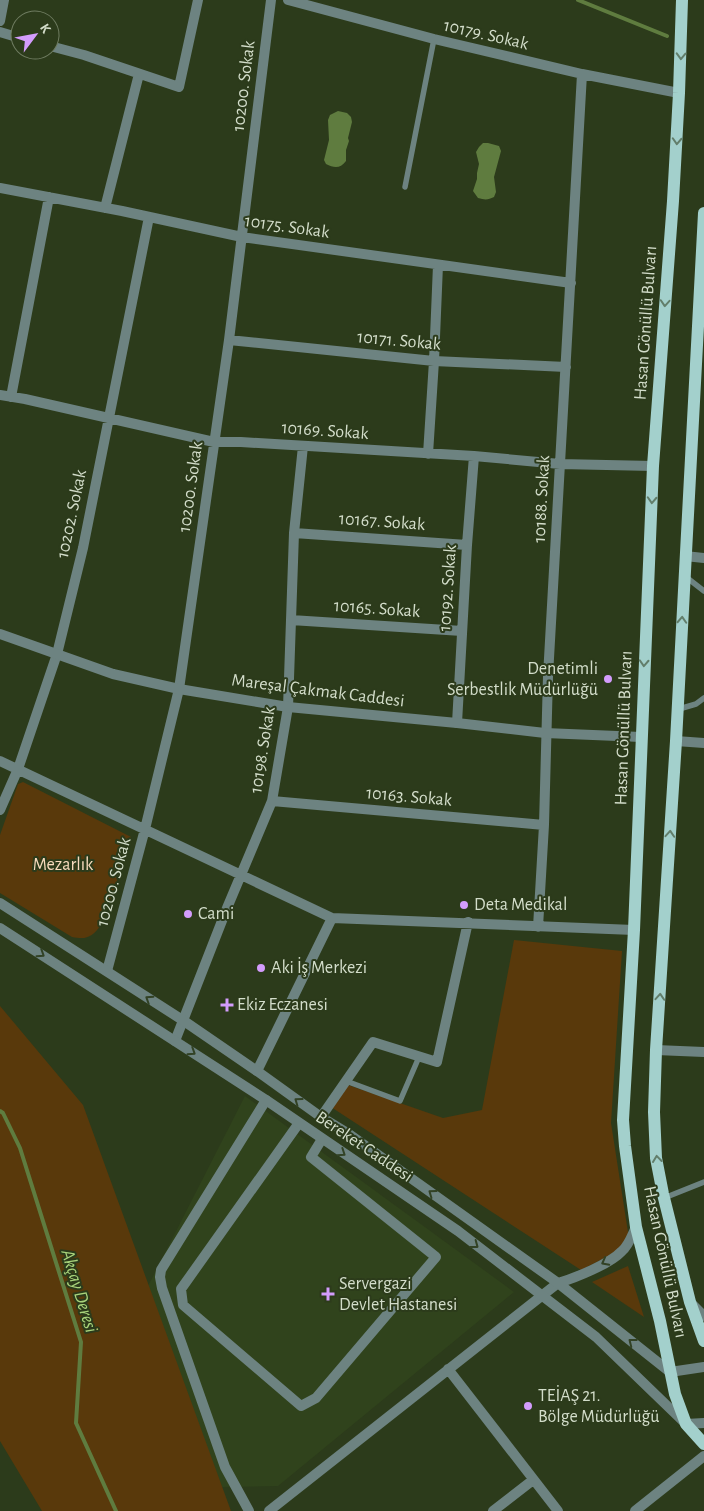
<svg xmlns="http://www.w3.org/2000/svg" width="704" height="1511" font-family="'Alegreya Sans',sans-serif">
<rect width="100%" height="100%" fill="#2c3b1b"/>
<path fill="#30431c" d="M245,1096L514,1292L278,1486L222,1487L143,1296Z"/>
<path fill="#59390b" d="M23,782L131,837V842L101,925C92,937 87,940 72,937L0,893V835L18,784Z
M514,940L622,951L611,1123L630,1245L581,1270L331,1107L348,1085L443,1118L482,1110Z
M0,1006L83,1105L231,1511H42L0,1441Z
M628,1266L644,1317L592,1282Z"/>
<path fill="#5f7c3f" d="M338,111L347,113L351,117L352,122L348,138L349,141L346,150V161C340,169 334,168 326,164L324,160L329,140L328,120L330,115Z
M488,143L499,146L501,151L494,177L496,192L494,197C488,200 485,200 478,198L473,191L477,179V173L479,164L476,152L479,147L483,143Z"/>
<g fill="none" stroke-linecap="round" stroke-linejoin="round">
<path stroke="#5f7c3f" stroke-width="4" d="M578,0L667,36
M0,1111L3,1113L20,1148L81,1342L76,1423L116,1511"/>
<path stroke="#6d8381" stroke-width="5.5" d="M405,187L434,39
M686,577L704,591
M679,709L696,704L704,698
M346,1081L400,1101L419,1057
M664,1198L704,1182"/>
<path stroke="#6d8381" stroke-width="10" d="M288,0L434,39L582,74L679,93
M0,21L4,0
M0,32L20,38
M50,46L84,55L179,87L198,0
M0,188L122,211L242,237L571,283
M105,208L139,74
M229,340L434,361L566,367
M0,395L25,399L214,442H241L474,456L560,464L653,466
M11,397L49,197
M428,454L434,361L438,265
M294,533L467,545
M685,556L704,558
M291,620L462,631
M457,723L467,545L474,456
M676,741L704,743
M0,761L332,918L634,930
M272,801L544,825
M0,810L18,769L57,654L83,548L149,217
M538,927L544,825L548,676L582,74
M107,971L145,829L179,689L229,340L271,0
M175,1041L227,908L272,801L288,707L294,533L303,446
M656,1050L704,1052
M257,1071L332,918
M321,1117L373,1042L437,1062L468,922
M299,1123L181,1289L183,1305L301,1406L316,1398L436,1257L311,1157L322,1139
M448,1369L558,1511
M249,1511L225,1467L162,1288L160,1277L161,1270L266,1100
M269,1511L558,1283
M493,1511L533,1480
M635,1511L704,1456"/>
<path stroke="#6d8381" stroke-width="10" d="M0,634L113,674L179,689L288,707L457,723L545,733L641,737
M0,903L184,1021L257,1071L321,1117L349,1134L558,1283L670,1372L704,1367
M0,928L266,1100L458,1231L596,1337L686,1424L704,1423
M558,1283C575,1278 610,1264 622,1251C629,1245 632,1235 636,1227
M690,1302L704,1316"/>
<path stroke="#a3d0cc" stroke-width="12" d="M682,0L679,93L673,201L653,466L634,930L623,1120L625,1146L636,1227L660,1321L675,1394L686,1424L704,1444
M704,213L676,741L656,1050L654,1112L656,1158L663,1194L690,1302L704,1341"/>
</g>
<defs><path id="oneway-chevron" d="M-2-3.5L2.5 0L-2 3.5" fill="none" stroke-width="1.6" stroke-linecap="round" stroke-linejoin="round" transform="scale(1.25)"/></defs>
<g stroke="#627e6b">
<use href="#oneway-chevron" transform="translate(681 56) rotate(92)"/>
<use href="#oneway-chevron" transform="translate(677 141) rotate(93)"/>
<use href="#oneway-chevron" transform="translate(665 303) rotate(94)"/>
<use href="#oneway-chevron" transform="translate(652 500) rotate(93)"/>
<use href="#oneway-chevron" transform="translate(682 620) rotate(-87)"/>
<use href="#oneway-chevron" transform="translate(644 663) rotate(93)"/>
<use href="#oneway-chevron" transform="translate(670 834) rotate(-86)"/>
<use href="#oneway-chevron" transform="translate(660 997) rotate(-86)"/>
<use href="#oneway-chevron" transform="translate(657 1159) rotate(-97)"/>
</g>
<g stroke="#324225">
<use href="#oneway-chevron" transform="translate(41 954) rotate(33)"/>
<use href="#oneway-chevron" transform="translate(149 999) rotate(-147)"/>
<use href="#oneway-chevron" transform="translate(192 1052) rotate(33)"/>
<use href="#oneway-chevron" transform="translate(298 1101) rotate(-144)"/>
<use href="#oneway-chevron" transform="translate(342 1153) rotate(34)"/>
<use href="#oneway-chevron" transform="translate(432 1193) rotate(-144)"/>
<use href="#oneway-chevron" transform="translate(475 1245) rotate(37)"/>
<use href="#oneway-chevron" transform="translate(605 1262) rotate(152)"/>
<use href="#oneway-chevron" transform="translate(632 1342) rotate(-142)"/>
</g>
<g fill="#d39cfc" stroke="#2c3b1b" stroke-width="2">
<circle cx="608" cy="679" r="5"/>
<circle cx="464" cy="905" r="5"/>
<circle cx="188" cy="914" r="5"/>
<circle cx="261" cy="968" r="5"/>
<path d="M224.5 997.5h5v5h5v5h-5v5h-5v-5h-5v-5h5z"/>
<path d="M325.5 1286.5h5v5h5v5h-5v5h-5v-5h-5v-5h5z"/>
<circle cx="528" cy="1406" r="5"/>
</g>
<g text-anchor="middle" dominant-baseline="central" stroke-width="4" stroke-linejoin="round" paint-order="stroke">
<g font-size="18" fill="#d3ddca" stroke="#2c3b1b">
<text transform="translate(486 35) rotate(13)">10179. Sokak</text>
<text transform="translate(244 86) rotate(-83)">10200. Sokak</text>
<text transform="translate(287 227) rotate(8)">10175. Sokak</text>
<text transform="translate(646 323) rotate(-86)">Hasan Gönüllü Bulvarı</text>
<text transform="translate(399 341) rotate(5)">10171. Sokak</text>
<text transform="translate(325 431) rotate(4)">10169. Sokak</text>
<text transform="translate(191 487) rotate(-82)">10200. Sokak</text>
<text transform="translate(542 499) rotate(-87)">10188. Sokak</text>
<text transform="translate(72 514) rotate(-78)">10202. Sokak</text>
<text transform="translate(382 522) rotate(4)">10167. Sokak</text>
<text transform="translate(448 588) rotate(-86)">10192. Sokak</text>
<text transform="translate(377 609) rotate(4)">10165. Sokak</text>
<text transform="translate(318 691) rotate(7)">Mareşal Çakmak Caddesi</text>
<text transform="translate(624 728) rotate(-88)">Hasan Gönüllü Bulvarı</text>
<text transform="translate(263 750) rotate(-81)">10198. Sokak</text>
<text transform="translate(409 797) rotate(5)">10163. Sokak</text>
<text transform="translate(114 882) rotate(-75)">10200. Sokak</text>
<text transform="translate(364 1147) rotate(34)">Bereket Caddesi</text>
<text transform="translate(665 1262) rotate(78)">Hasan Gönüllü Bulvarı</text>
</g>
<g font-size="18" fill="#d3ddca" stroke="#2c3b1b" text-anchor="start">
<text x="598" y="669" text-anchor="end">Denetimli<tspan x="598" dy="21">Serbestlik Müdürlüğü</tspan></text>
<text x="474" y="905">Deta Medikal</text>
<text x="198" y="914">Cami</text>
<text x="271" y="968">Aki İş Merkezi</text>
<text x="237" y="1005">Ekiz Eczanesi</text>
<text x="339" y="1284">Servergazi<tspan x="339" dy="21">Devlet Hastanesi</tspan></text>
<text x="538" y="1396">TEİAŞ 21.<tspan x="538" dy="21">Bölge Müdürlüğü</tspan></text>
</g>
<g font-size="18" fill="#f7dbbd" stroke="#2c3b1b">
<text x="63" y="865">Mezarlık</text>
</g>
<g font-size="19" font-style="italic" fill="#a9d47b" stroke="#2c3b1b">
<text transform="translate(79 1291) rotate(73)">Akçay Deresi</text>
</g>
</g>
<g transform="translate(35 35) rotate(58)"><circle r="24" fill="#2c3b1b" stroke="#6f7c61"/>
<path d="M0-4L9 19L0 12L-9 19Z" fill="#d39cfc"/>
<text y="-8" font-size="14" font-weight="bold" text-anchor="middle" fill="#d3ddca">K</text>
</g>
</svg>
